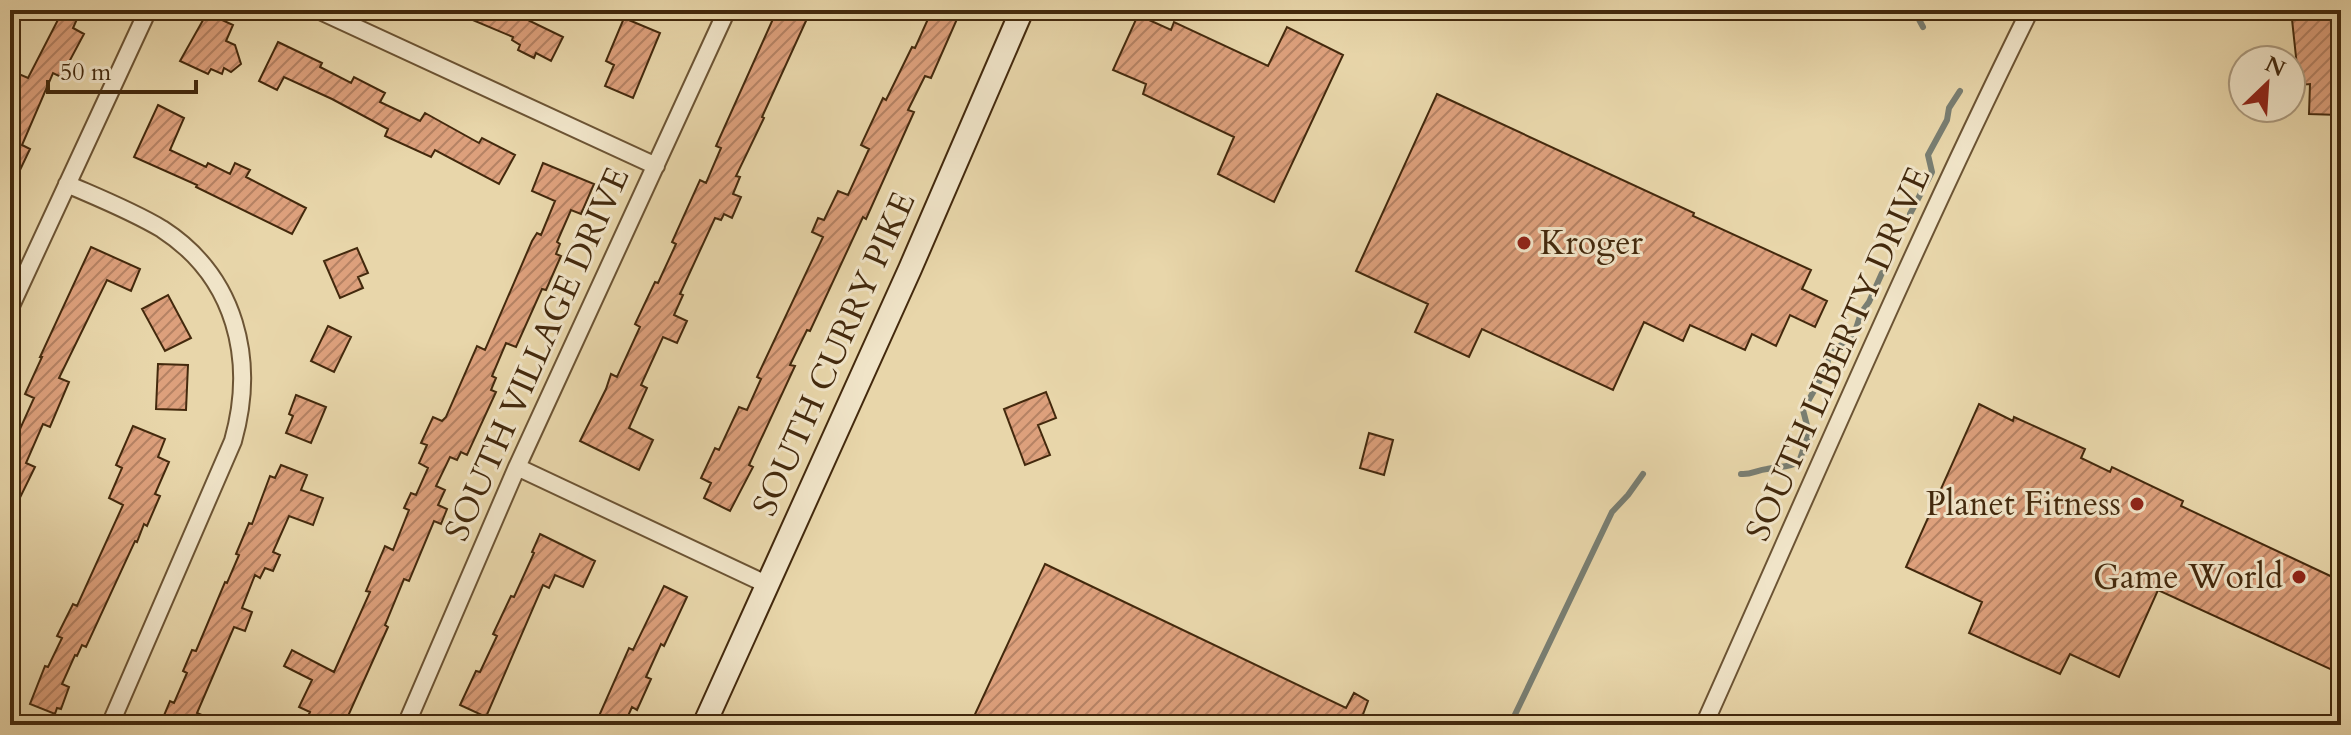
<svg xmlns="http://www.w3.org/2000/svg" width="2351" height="735" font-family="Cardo,serif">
<defs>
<pattern id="building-hatch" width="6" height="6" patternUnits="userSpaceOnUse" patternTransform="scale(2)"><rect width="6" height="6" fill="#dda07c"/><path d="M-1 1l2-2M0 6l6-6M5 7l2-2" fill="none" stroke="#b58264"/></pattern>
</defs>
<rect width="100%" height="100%" fill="#e8d6aa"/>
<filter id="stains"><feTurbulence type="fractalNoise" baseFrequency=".0025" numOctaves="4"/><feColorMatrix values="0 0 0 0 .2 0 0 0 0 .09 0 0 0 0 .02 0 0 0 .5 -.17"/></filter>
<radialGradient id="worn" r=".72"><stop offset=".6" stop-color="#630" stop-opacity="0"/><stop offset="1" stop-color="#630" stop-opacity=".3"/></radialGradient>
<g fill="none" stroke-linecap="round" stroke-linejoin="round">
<path stroke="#797e72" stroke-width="6" d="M1914,10L1923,27
M1910,214L1932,172L1928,155L1947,120L1949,108L1960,91
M1741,474C1751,475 1757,470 1767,469C1779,466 1788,468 1799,462L1809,433L1803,410L1827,368L1828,360L1836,349L1854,335L1861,313L1869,302L1882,273
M1510,725L1612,512L1628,495L1643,474"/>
</g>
<path fill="url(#building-hatch)" stroke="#43290d" stroke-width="2" d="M63,10H81L73,28L84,34L61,77L53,73L22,145L30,149L10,191V95L19,74L28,78Z
M449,10H507L563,37L551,61L536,53L534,58L518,50L520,45L512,40L513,37Z
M777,10H811L762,117L764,118L736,176L740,177L733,194L741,197L732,218L724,214L721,220L715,218L680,294L683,295L674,315L687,321L677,343L663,337L641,385L647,388L629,428L653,440L639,470L580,441L606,389L611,374L617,377L640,327L635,324L655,282L658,283L676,244L672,242L700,180L706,183L721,148L716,146Z
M932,10H961L931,78L925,76L908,110L914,112L866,219L863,217L810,331L807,330L790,365L795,366L749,465L753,467L730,511L704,498L711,483L701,478L715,448L719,450L739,407L747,410L761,379L757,377L823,237L812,232L818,218L824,220L838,191L848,195L869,149L861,145L883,98L886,100L912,47L915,48Z
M2291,10H2340L2339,115L2309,114L2310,84L2299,85Z
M207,13L233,25L226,41L235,45L241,64L231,72L224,68L222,74L211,69L208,74L180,61Z
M1138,15L1171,30L1174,22L1268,66L1287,27L1343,55L1274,202L1218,174L1234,137L1143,94L1146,84L1113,70Z
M624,18L660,33L633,98L605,86L614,65L606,61Z
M278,42L322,63L320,67L351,83L354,77L385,93L380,102L420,121L425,113L479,143L482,138L515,155L499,184L435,150L431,157L385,136L388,129L332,99L284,77L277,90L259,81Z
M1437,94L1694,213L1693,216L1811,270L1802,289L1827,301L1815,327L1790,315L1776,346L1752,334L1745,350L1690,325L1683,341L1644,322L1613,390L1482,329L1469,357L1415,332L1428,304L1356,271Z
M158,105L184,118L170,150L206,167L208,163L230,174L235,163L250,170L246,177L306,208L292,234L196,187L197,185L134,157Z
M543,163L594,184L581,214L571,210L557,242L560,244L556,254L561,256L546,290L542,289L516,347L506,343L492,376L496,378L491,390L496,392L467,455L461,452L457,460L450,457L436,486L445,490L438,505L447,509L441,524L434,521L409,581L404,579L385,625L388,627L344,725H304L310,712L299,707L312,680L284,666L292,650L334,672L370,592L366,591L385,546L393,550L409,510L404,508L411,493L416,495L428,468L419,463L427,445L421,443L433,417L442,421L446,417L477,346L485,350L532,241L537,233L541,235L555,201L532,191Z
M91,247L140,269L131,291L107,280L59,378L69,382L50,427L43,424L26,463L35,467L10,518V435L16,438L34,398L25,394L42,357H40Z
M357,248L368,273L358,277L363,288L340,298L324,261Z
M168,295L191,338L165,351L142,309Z
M328,326L351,337L334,372L311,361Z
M158,364L188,365L186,410L156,409Z
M1046,392L1056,418L1038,425L1050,455L1025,465L1004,409Z
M296,395L326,407L311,443L286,433L293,416L289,414Z
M1979,404L2013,421L2014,417L2085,449L2081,458L2110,472L2112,467L2183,501L2181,506L2341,581V674L2158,590L2119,677L2070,654L2060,674L1969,633L1982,602L1906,567Z
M133,426L165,439L158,457L169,462L155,494L160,496L147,526L144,524L137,542L135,541L86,647L82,645L77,656L75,655L62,684L69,687L61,709L57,708L55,714L30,704L45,666L48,667L62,638L57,636L73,604L77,606L123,505L109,498L122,468L116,465Z
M1369,433L1393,440L1384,475L1360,468Z
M281,465L307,475L301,490L323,498L313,525L289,516L273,552L280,555L273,571L265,568L260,578L255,575L242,608L252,612L245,631L234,627L197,713L225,725H160L170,701L174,703L187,673L183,671L192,650L196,651L225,582L227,583L239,555L236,554L249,523L252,524L270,476L275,478Z
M540,534L595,561L583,587L555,575L549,588L543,585L486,717L460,705L476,671L480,672L497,636L493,634L511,596L514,597L534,553L532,552Z
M1045,564L1346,708L1354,693L1368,701L1359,725H970Z
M664,586L687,597L664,646L661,644L646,677L651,679L637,710L632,707L624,725H595L629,648L633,650Z"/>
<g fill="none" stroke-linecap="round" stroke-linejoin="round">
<g stroke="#6c5434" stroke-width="20">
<path id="street" d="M318,10L656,166
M67,184C99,198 132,211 162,229C236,277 256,360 233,441L110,725
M10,308L148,10
M517,467L768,585
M406,725L517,467L727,10
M1704,725C1811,486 1914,244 2030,10"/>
</g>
<g stroke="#43290d" stroke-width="26">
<path id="secondary" d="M704,725L910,269L1022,10"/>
</g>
<use href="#street" stroke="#f0e4c8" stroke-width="16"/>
<use href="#secondary" stroke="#f0e4c8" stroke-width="22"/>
</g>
<g fill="#8f2418" stroke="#f0e4c8" stroke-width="3">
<circle cx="1524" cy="243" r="8"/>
<circle cx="2137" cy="504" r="8"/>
<circle cx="2299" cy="577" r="8"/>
</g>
<g text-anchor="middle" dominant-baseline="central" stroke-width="6" stroke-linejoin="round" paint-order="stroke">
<g font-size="34" fill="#43290d" stroke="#f0e4c8" text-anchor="end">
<text x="1540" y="243" text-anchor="start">Kroger</text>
<text x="2121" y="504">Planet Fitness</text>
<text x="2283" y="577">Game World</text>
</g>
<g font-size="34" fill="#43290d" stroke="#f0e4c8">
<text transform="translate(537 354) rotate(-66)">SOUTH VILLAGE DRIVE</text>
<text transform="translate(834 354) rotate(-66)">SOUTH CURRY PIKE</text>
<text transform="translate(1838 354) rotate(-66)">SOUTH LIBERTY DRIVE</text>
</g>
</g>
<rect width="2351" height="735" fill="none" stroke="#e8d6aa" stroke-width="40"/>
<rect x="12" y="12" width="2327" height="711" fill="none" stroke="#43290d" stroke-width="4"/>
<rect x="20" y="20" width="2311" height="695" fill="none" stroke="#43290d" stroke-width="2"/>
<g transform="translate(2267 84) rotate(25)"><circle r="38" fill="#f0e4c8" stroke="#ab997d" stroke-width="2"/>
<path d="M0-6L14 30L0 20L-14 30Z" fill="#8f2418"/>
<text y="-12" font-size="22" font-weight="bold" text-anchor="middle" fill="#43290d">N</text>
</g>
<path d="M48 80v12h148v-12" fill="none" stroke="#43290d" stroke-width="4"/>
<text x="60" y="80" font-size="24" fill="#43290d" stroke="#f0e4c8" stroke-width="6" paint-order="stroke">50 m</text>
<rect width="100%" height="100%" filter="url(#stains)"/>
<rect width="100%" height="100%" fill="url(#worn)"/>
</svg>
